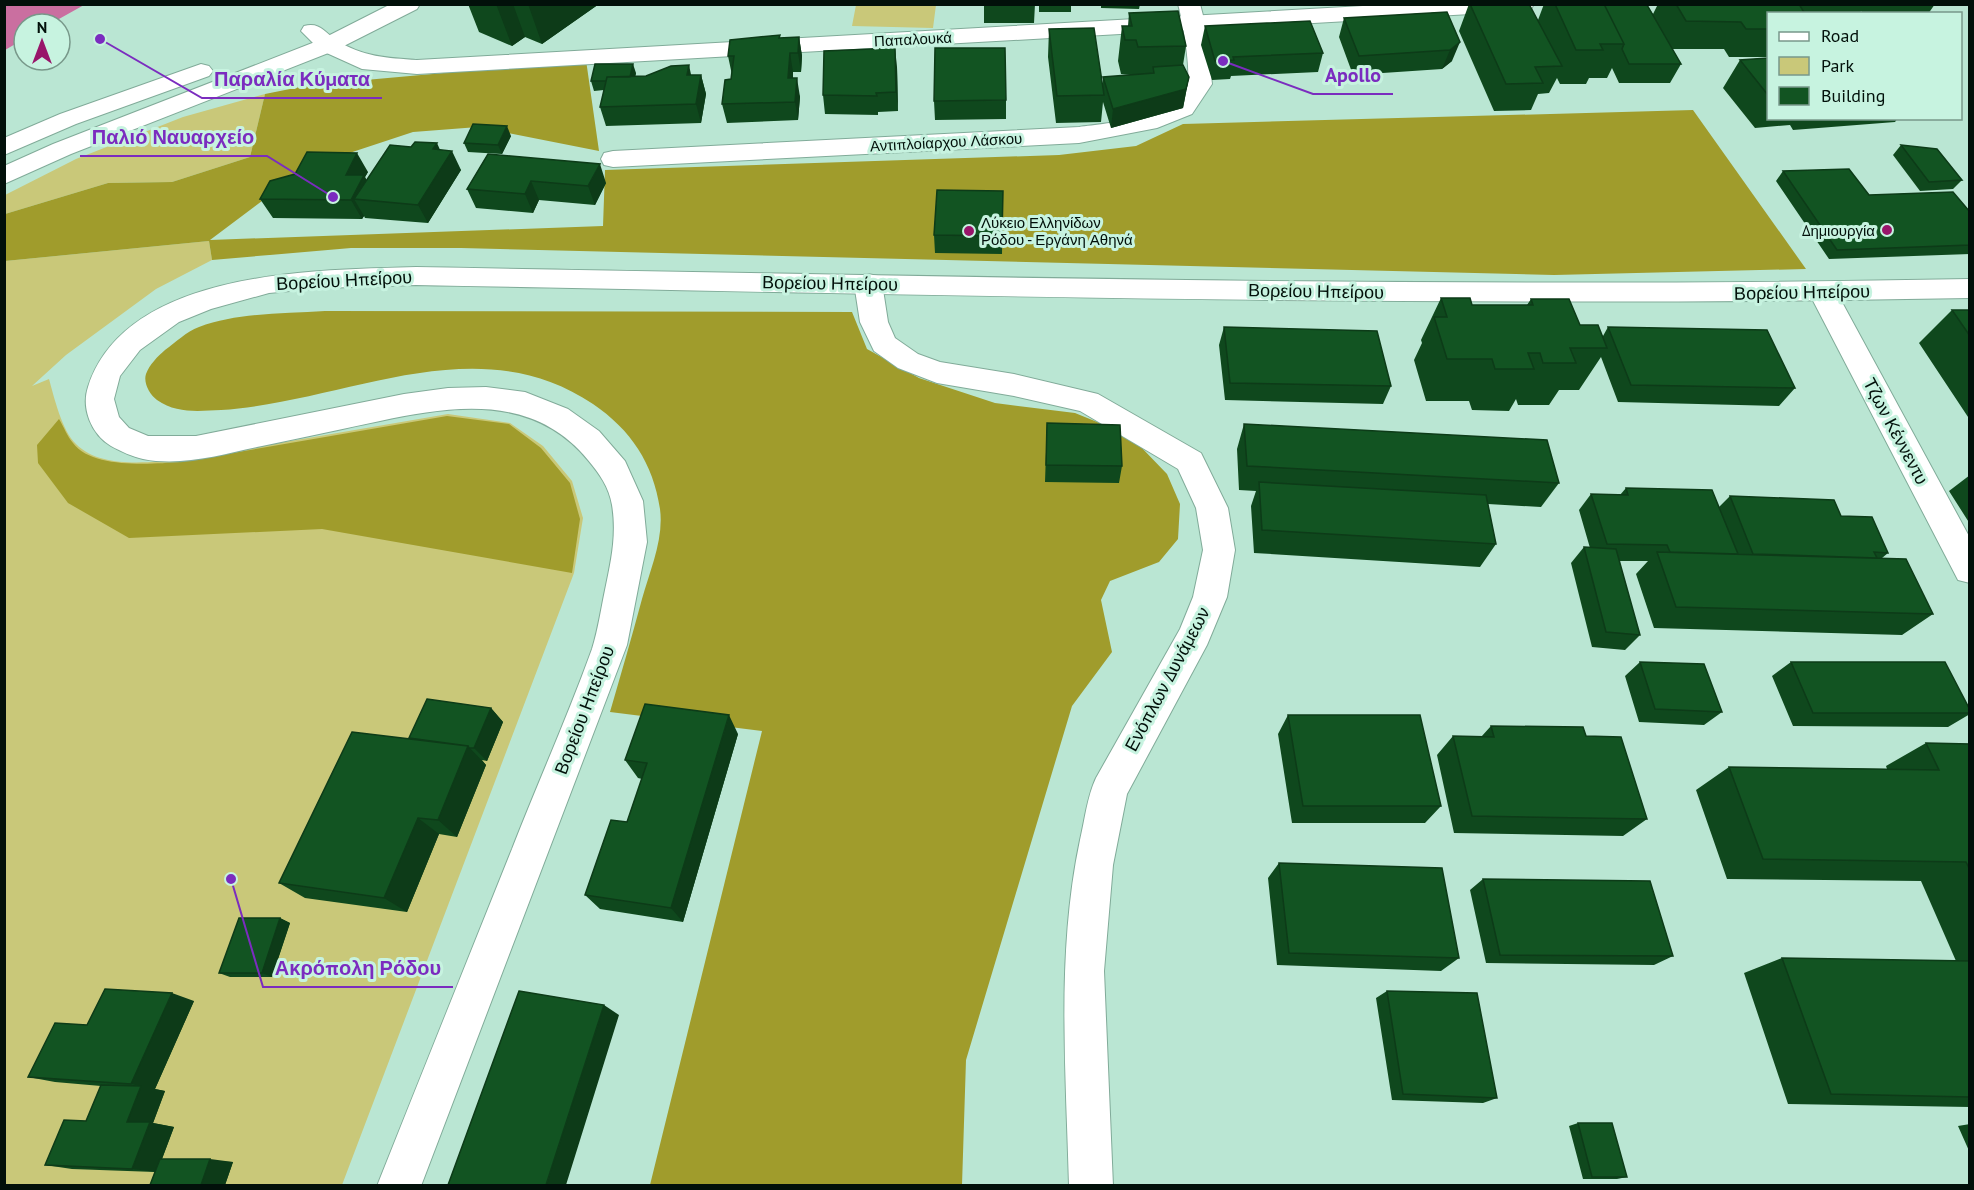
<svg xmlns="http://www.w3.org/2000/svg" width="1974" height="1190" font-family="'PT Sans',sans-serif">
<rect width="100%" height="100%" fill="#bae6d3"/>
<path fill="#c9c879" d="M856,5H936L933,28L852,26Z
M265,94L250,157L172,182L108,183L5,214V195L76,159L183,117Z
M209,241L212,260L156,289L66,355L32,386L49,379C54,397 62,431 76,444C101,469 148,462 180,460L448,414L510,423L543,446L572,481L583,518L574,573L342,1185L5,1186V261Z"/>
<path fill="#a09c2c" d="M586,60L599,151L478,127L413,132L307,167L210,240L603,226L605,170L1059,155L1136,146L1183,124L1693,110L1806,269L1554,275L461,248H351L212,260L209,241L5,261V214L108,183L172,182L250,157L265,94L310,85Z
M325,311L852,312L867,349L919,378L995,403L1075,413L1112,428L1139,445L1167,474L1180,504L1178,539L1159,562L1110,581L1101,600L1112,652L1072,706L966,1060L962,1185H650L762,731L610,712C621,674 632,636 642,599C650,570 664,539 660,509C653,463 631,430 593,404C476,325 346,402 221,410C199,411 177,414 157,400C150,395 143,383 146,374C149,365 158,356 165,350C176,342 186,332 199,327C238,312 284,314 325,311Z
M447,416L509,424L541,448L570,483L580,519L572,573L322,529L129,538L68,503L38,463L37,445L59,419C64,427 67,436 73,443C92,469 151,464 180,462Z"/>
<path fill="#ca6fa0" d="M5,4H83L84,5L50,24H24V39L5,50Z"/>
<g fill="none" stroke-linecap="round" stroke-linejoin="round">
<g stroke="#81ab99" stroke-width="2">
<path id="minor" d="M1178,4H1200L1205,23L1212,84L1192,114L1157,128L1079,143L613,167L604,165L601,159L604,153L613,151L1079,127C1107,123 1184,118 1188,82C1190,65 1183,22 1178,4Z
M868,274L878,276L882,283L888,322L895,338L918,354L940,362L1014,374L1098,394L1201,453L1228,508L1235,550L1227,597L1207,645L1127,794L1113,865L1104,971L1113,1186H1069C1066,1070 1056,953 1080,840C1085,819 1087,797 1096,778L1180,629L1193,597L1203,550L1196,508L1178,469L1080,411L1014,396L937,383L898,368L874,351L860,322L854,283L858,276Z
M1823,283L1833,286L1837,293L1970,538V583L1958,580L1809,293L1813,286Z"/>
</g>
<g stroke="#81ab99" stroke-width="2">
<path id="tertiary" d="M1398,4H1534L1531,9L1523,11L417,74L362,69L320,50L301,31L304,26C320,22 324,32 336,40C363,57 387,58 417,60Z
M416,267C934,276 1451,289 1970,279V298C1451,308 934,295 416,285L321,288L269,293L211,309L179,322L140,350L120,376L114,399L119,417L129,428L148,436H196L404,394L448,388L486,387L525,392L568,409L599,431L625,461L643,501L647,542L627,645L421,1186H377C422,1073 467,961 512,849C538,782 568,716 592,649C598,630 601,609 605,590C611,561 617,535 612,505C609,487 599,473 588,460C534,394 455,405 380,421C341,429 302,438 262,446C224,454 182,467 143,459C133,457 120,451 111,446C91,434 81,408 88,387C126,269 317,270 416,267Z"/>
</g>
<g stroke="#81ab99" stroke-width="2">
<path id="secondary" d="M391,4H420L417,9L336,50L71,154L4,184V166L53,144L320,40Z
M201,64L209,66L213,71L209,76L76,124L4,155V138L60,114Z"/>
</g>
<use href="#minor" fill="#fff" fill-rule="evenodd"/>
<use href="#tertiary" fill="#fff" fill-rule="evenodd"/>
<use href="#secondary" fill="#fff" fill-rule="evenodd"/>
</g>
<path fill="#0f481d" d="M468,4H599L542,44L525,37L512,46L479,32Z
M984,4H1035L1034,23H984Z
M1039,4H1071V12H1039Z
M1101,4H1140L1139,9L1101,8Z
M1469,4L1538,20L1544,4L1647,5L1653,14L1658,4H1935L1928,14H1863L1861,11L1860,14H1768V118H1898L1895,122L1793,130L1790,125L1755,128L1723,88L1740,60L1767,58L1768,57H1729L1724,49H1672L1681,64L1670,83H1619L1612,68L1607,78H1589L1586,84H1560L1557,78L1549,93L1538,94L1531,110L1494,111L1459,31Z
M1447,12L1452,61L1442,69L1353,75L1339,37L1344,18Z
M1129,13L1186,46L1183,65L1189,77L1183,108L1111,128L1103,102L1101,122L1056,123L1048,57L1049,29L1103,85V77L1132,75L1121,74L1118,61L1122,26H1128Z
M1205,26L1323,53L1318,72L1231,76L1230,79L1212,80L1201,45Z
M780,35V38L799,37L802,56L801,72H793V78L800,97L798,120L727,123L722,104L731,79L732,75L728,56Z
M897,67L898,111L878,112V115L825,114L823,95Z
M636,73L635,77L701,75L706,94L701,123L606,126L600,107L604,90L594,91L591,81Z
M1006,100V119L935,120L934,101Z
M511,136L502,154L468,152L464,143Z
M1901,145L1962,180L1953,189L1920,191L1893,155Z
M440,150L461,170L428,223L365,218L364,216L362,219L273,218L260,199L368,172L365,177L366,180Z
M488,154L606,183L595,205L539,200L533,213L476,208L467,189Z
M1783,171L1869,195L1970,212V254L1829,259L1776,181Z
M1003,191L1002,254L935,253L934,235Z
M1441,298L1472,305H1527L1531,299L1580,325L1603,336L1608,327L1795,388L1779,406L1618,402L1601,357L1579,390H1559L1549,405H1518L1516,399L1509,411L1472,410L1469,401H1426L1414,360L1422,343L1421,340Z
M1952,310H1970V420L1919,343Z
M1224,327L1391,386L1383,404L1225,400L1219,345Z
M1047,423L1122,466L1119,483L1045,482Z
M1244,424L1559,483L1541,507L1488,504L1496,544L1480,567L1254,553L1251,506L1256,491L1239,490L1237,449Z
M1970,475V524L1949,491Z
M1626,488L1719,507L1730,496L1841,516L1888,553L1882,558L1933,614L1902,635L1654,628L1636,574L1648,561H1619L1640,635L1625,650L1592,647L1571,563L1584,547L1590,548L1579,510L1591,494L1620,495Z
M1640,662L1722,712L1704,725L1639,722L1625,676Z
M1791,662L1970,710V714L1948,727L1793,726L1772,676Z
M491,708L503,722L487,761L482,760L486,765L457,837L439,834L407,912L305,898L279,883L410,739Z
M1288,715L1441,806L1425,823H1292L1278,734Z
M1491,726L1586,736L1647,819L1623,836L1454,833L1437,755L1453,736L1481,737Z
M738,734L683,922L600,909L585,895L627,822L642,779L638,778L625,760Z
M1926,743L1970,744V1107L1788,1104L1744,973L1782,958L1956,961L1921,881L1727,879L1696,790L1729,767L1887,769L1886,766Z
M1279,863L1459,958L1441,971L1277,965L1268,878Z
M1483,879L1673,956L1654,965L1486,963L1470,890Z
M280,918L290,923L272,977H230L219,973Z
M1387,991L1497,1098L1483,1103L1392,1100L1376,998Z
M194,1001L155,1089L165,1091L153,1123L174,1127L162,1159L233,1162L225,1185H150L155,1172L72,1169L45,1165L86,1121L101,1086L55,1082L28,1077L87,1025Z
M1578,1123L1627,1177L1617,1179H1583L1569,1126Z
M1970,1124V1153L1958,1126Z"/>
<path fill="#0d3b18" d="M496,4H513L525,37L512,46Z
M528,4H599L542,44Z
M799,37L802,56L801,72L798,53Z
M1460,42L1452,61L1442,69L1450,50Z
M895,48L897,67L898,111L896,92Z
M790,53L793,72L792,97L788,78Z
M633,64L636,73L632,90L629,80Z
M689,65L693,84L687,75Z
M701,75L706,94L701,123L696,104Z
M1189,77L1183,108L1111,128L1113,109Z
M797,78L800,97L798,120L795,102Z
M507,126L511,136L502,154L498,145Z
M437,143L445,161L452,151L461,170L428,223L418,205L433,149Z
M357,153L368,172L365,177L374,194L354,199L364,216L362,219L351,200L346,175Z
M600,164L606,183L595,205L588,186Z
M531,181L539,200L533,213L525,194Z
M491,708L503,722L487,761L474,748Z
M729,715L738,734L683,922L671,908Z
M468,746L486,765L457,837L438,820Z
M418,818L439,834L407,912L384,898Z
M280,918L290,923L272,977L262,973Z
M172,993L194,1001L155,1089L165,1091L153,1123L174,1127L157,1172L132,1169L127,1122L141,1086L131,1084Z
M604,1005L619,1015L566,1185H546Z
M210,1159L233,1162L225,1185H201Z"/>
<path fill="#125422" stroke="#0d3b18" stroke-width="1.5" d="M1470,4H1529L1562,66L1535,67L1543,83L1506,84Z
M1555,4H1604L1624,44H1600L1603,50H1576Z
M1604,4L1647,5L1681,64H1629L1622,49L1624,44Z
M1676,4H1799L1805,14H1768V29H1746L1741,22L1686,21Z
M1178,11L1186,46L1138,47L1136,40H1125L1122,26H1132L1129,13Z
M1447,12L1460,42L1450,50L1359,56L1344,18Z
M1310,21L1323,53L1233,57L1234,60L1215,61L1205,26Z
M1094,28L1104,95L1057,96L1049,29Z
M780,35L779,38L799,37L798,53H790L788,78H797L795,102L722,104L725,80L731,79L734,56H728L730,40Z
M895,48L896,92L876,93L877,96L823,95L824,51Z
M935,48H1005L1006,100L934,101Z
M1768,58V95L1740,60Z
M595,64H633L630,77H607L606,81H591Z
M689,65L687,75H701L696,104L600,107L607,77L646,76L671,66Z
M1183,65L1189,77L1186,89L1113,109L1103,77L1154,73L1153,67Z
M473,124L507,126L498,145L464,143Z
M415,142L437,143L433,149L452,151L418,205L354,199L390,145L411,147Z
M1901,145L1937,149L1962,180L1929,182Z
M307,152L357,153L346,175H364L351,200L260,199L270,181L295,174Z
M488,154L600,164L588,186L531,181L525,194L467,189Z
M1849,169L1869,195L1953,192L1970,212V245L1837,250L1783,171Z
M937,190L1003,191L1002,236L934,235Z
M1441,298H1470L1472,305H1533L1531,299H1569L1580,325H1598L1607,348H1570L1576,363H1543L1540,353H1528L1534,369H1495L1492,359H1447L1434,317H1447Z
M1952,310H1970V336Z
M1224,327L1377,331L1391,386L1230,383Z
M1608,327L1767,330L1795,388L1631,385Z
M1047,423L1120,425L1122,466L1046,465Z
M1244,424L1547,440L1559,483L1247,466Z
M1259,482L1486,495L1496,544L1262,530Z
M1626,488L1712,490L1738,554L1670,552L1667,545L1607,544L1591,494L1628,495Z
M1730,496L1834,500L1841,516L1872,517L1888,553L1874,552L1877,558L1753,554Z
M1584,547L1616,549L1640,635L1606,632Z
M1657,552L1906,559L1933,614L1676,607Z
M1640,662L1704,664L1722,712L1655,709Z
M1791,662H1945L1970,710V713H1813Z
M427,699L491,708L474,748H469L468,746L409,738Z
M645,704L729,715L671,908L585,895L611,820L627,822L647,763L625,760Z
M1288,715H1420L1441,806H1303Z
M1491,726L1583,727L1586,736L1621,737L1647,819L1472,816L1453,736L1494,737Z
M352,732L468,746L438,820L418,818L384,898L279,883Z
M1926,743L1970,744V870L1966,862L1763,859L1729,767L1939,770Z
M1279,863L1442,868L1459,958L1289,953Z
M1483,879L1650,881L1673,956L1500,955Z
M239,918H280L262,973H219Z
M1782,958L1970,961V1097L1831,1094Z
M105,989L172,993L131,1084L28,1077L55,1023L87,1025Z
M519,991L604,1005L546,1185H448Z
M1387,991L1477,993L1497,1098L1403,1094Z
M101,1085L141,1086L127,1122H150L132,1169L45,1165L64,1120L86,1121Z
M1578,1123H1612L1627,1177H1592Z
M160,1159H210L201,1185H150Z"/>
<g fill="#98156a" stroke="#c7f3e0" stroke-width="2">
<circle cx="1887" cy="230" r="6"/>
<circle cx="969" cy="231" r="6"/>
</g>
<g text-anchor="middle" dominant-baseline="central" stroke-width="6" stroke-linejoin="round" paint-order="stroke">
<g font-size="15" fill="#02100a" stroke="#c7f3e0">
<text transform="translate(913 39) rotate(-3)">Παπαλουκά</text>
<text transform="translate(946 142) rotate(-3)">Αντιπλοίαρχου Λάσκου</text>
</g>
<g font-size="15" fill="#02100a" stroke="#c7f3e0" text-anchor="start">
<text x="981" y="222">Λύκειο Ελληνίδων<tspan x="981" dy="17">Ρόδου - Εργάνη Αθηνά</tspan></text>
<text x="1875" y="230" text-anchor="end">Δημιουργία</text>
</g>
<g font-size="18" fill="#02100a" stroke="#c7f3e0">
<text transform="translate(344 280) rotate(-3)">Βορείου Ηπείρου</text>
<text transform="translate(830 283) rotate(1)">Βορείου Ηπείρου</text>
<text transform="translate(1316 291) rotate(1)">Βορείου Ηπείρου</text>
<text transform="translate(1802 292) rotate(-1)">Βορείου Ηπείρου</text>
<text transform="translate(1896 431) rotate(62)">Τζων Κέννεντυ</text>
<text transform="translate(1167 679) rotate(-62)">Ενόπλων Δυνάμεων</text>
<text transform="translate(584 710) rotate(-69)">Βορείου Ηπείρου</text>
</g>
</g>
<path fill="none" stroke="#7b2cbf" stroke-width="2" d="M1223 61L1313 94H1393M100 39L202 98H382M333 197L267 156H80M231 879L263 987H453"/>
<g fill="#7b2cbf" stroke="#c7f3e0" stroke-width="2">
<circle cx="1223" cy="61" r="6"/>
<circle cx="100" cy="39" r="6"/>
<circle cx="333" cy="197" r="6"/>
<circle cx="231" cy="879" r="6"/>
</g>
<g font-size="20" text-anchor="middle" font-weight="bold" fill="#7b2cbf" stroke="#c7f3e0" stroke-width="6" stroke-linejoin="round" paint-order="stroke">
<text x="1353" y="82">Apollo</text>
<text x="292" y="86">Παραλία Κύματα</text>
<text x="173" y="144">Παλιό Ναυαρχείο</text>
<text x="358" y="975">Ακρόπολη Ρόδου</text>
</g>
<rect width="1974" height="1190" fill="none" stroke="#02100a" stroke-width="12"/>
<rect x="1767" y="12" width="195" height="108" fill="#c7f3e0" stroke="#78988a" stroke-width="1.5"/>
<rect x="1779" y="32" width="30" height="9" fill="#ffffff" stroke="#78988a" stroke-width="1.5"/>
<text x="1821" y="42" font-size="18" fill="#02100a">Road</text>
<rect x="1779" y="57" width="30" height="18" fill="#c9c879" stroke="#78988a" stroke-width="1.5"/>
<text x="1821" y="72" font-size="18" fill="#02100a">Park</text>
<rect x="1779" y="87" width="30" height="18" fill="#125422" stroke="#78988a" stroke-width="1.5"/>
<text x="1821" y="102" font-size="18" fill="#02100a">Building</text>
<g transform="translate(42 42)"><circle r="28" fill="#c7f3e0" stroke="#78988a" stroke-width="1.5"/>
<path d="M0-4.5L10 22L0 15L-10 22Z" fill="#98156a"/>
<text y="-9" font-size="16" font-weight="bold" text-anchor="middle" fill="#02100a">N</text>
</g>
</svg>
